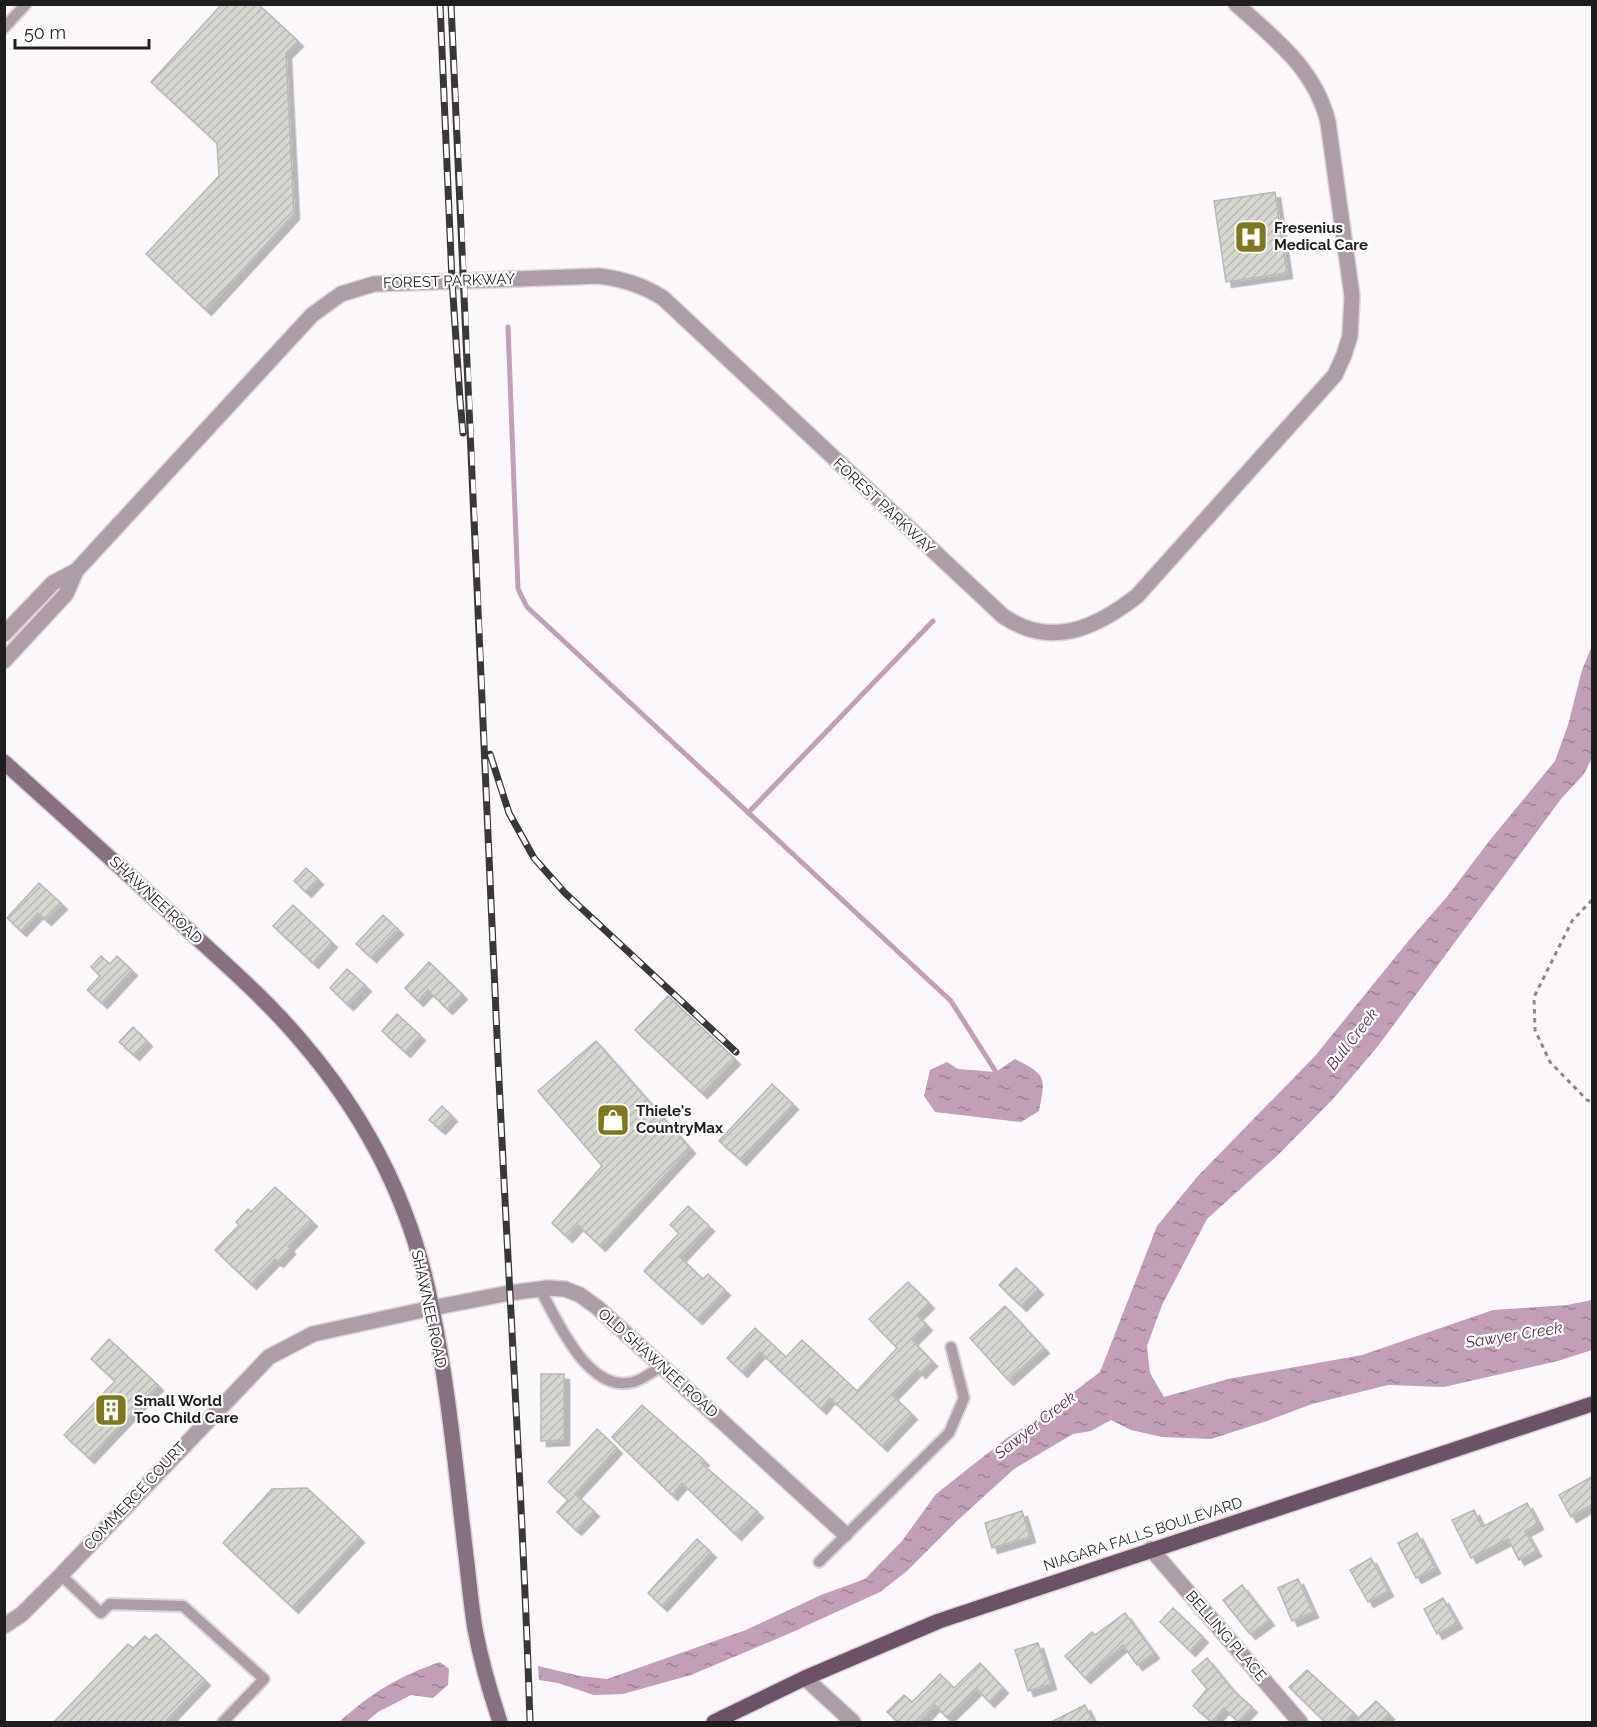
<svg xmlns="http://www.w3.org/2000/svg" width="1597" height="1727" font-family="Raleway,sans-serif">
<defs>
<pattern id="water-ripples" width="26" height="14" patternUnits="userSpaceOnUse" patternTransform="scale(1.5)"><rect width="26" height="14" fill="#c29fb7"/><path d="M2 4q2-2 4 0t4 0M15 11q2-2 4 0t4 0" fill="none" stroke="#9d8194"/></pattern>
<pattern id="building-hatch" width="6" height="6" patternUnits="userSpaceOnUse" patternTransform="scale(1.5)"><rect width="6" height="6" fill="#d7d7d2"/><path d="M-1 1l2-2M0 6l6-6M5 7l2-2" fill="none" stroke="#b8b8b4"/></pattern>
<filter id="shadow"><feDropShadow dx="5.5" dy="5.5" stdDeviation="0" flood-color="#0004"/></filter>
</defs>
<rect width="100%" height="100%" fill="#fbf7fa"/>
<path fill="url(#water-ripples)" d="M1592,646V758L1584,774L1561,799L1378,1046L1334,1098L1279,1154L1207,1219L1162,1305L1147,1346L1150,1373L1164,1397L1228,1379L1362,1355L1493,1310L1567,1305L1592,1300V1350L1558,1361L1444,1387L1388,1385L1312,1404L1267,1421L1211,1439L1162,1437L1131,1430L1111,1420L1091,1431L1073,1434L1014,1469L958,1520L907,1571L880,1592L786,1635L691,1675L623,1694L594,1695L558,1683L539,1680L538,1666L580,1676L607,1679L746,1630L821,1595L865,1579L902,1541L936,1494L1007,1438L1050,1410L1100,1372L1157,1226L1197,1177L1315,1056L1410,939L1446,898L1490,840L1555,761L1568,725L1582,670Z
M1015,1059C1046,1075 1046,1076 1039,1111L1021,1122L935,1112L924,1096L930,1070L947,1062L958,1069L996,1072Z
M440,1662L449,1669L448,1685L433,1698L411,1695L378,1712L366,1722H339C373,1692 397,1677 440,1662Z"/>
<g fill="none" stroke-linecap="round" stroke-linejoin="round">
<path stroke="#c29fb7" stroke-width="5" d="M508,327L518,589L527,607L951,1001L996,1072
M748,813L933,621"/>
</g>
<path fill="url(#building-hatch)" stroke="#b8b8b4" stroke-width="1.5" filter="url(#shadow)" d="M222,4H258L298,41L286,53L294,214L206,310L146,254L219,176L217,143L151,82Z
M1275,192L1287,273L1226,282L1214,201Z
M306,868L318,879L306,892L294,881Z
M39,883L62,904L46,920L38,913L21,931L7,918Z
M293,905L332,942L313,963L273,926Z
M383,915L398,929L371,957L356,944Z
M101,956L110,964L117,956L132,970L102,1003L87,990L100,976L91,967Z
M429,962L462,994L447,1009L428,990L418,1001L405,988Z
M347,969L366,986L348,1005L330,988Z
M668,996L735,1059L702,1093L635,1030Z
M397,1014L420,1035L405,1052L382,1031Z
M133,1027L147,1041L134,1055L119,1042Z
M596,1041L690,1148L600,1246L578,1225L567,1237L552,1223L602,1166L538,1091Z
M772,1084L793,1104L741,1160L719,1141Z
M442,1106L452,1116L440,1129L429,1120Z
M275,1187L312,1221L288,1246L290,1249L278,1262L275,1259L251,1284L215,1250L239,1225L236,1222L248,1209L251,1212Z
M688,1206L709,1226L680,1257L703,1279L708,1274L725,1290L697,1319L644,1271L679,1233L670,1225Z
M1016,1268L1038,1289L1021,1306L999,1285Z
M908,1282L929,1303L917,1315L927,1325L912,1340L932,1361L920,1373L917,1369L892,1395L912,1414L882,1446L830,1398L821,1409L760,1352L742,1372L727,1358L755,1328L786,1357L802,1340L857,1391L897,1348L869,1319Z
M1005,1306L1044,1348L1008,1380L970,1338Z
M109,1339L158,1385L89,1458L64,1435L115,1381L91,1359Z
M541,1374H564V1440L541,1441Z
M642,1405L704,1460L701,1463L758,1512L736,1535L682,1483L672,1495L612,1437Z
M597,1429L617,1448L575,1494L594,1511L576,1530L557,1512L568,1500L548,1482Z
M1593,1476V1504L1571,1517L1559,1495Z
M307,1488L359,1537L293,1608L223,1543L272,1489Z
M1527,1503L1538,1524L1525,1531L1536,1551L1519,1560L1508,1539L1471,1558L1452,1520L1474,1510L1482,1527Z
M1022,1511L1030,1537L992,1548L985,1523Z
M1417,1533L1435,1568L1416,1578L1398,1543Z
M697,1539L711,1552L662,1606L648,1593Z
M1371,1558L1388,1591L1368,1602L1350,1570Z
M1298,1579L1313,1612L1292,1621L1278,1588Z
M1242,1585L1269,1620L1250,1634L1223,1600Z
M1443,1598L1457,1623L1437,1634L1424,1609Z
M1173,1608L1203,1637L1190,1651L1160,1622Z
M1125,1613L1154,1653L1137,1665L1123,1645L1085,1678L1065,1656L1092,1632L1095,1635Z
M156,1634L205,1680L165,1722H54L128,1644L133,1648L145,1636L149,1640Z
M1038,1643L1051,1684L1028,1691L1015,1650Z
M1207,1658L1232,1689L1252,1707L1238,1722L1224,1708L1212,1722L1193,1706L1207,1689L1192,1671Z
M980,1663L1003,1688L989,1702L977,1689L947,1718L935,1705L919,1722H898L887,1712L904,1695L912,1702L940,1674L954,1688Z
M1307,1670L1354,1713L1345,1722H1325L1289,1687Z
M1376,1701L1389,1714L1380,1722H1354Z
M1085,1705L1094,1722H1051Z"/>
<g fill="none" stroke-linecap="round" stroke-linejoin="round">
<g stroke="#d8d4d7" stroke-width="14">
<path id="lane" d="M4,28L26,4
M540,1289C557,1320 588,1394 633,1382C643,1380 653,1371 662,1366
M819,1562L949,1433L964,1398L951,1347
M61,1575L101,1613L110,1604L183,1606L264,1679L223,1722"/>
</g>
<g stroke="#d8d4d7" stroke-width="18">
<path id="street" d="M4,634L53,583L76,571
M4,661L66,594L76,571L312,315L341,294L374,284L599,276C622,279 643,285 663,298L1003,616C1051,649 1096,628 1137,596L1335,375L1344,355L1350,336L1352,296L1328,122C1315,69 1275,39 1236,4
M1151,1549L1300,1722
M4,1626L22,1614L61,1575L269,1357L313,1334L432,1308L509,1293L548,1288L565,1289L580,1295L598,1308L845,1534
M805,1678L853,1722"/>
</g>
<g stroke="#d8d4d7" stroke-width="18">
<path id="secondary" d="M4,762C65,817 125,871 185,927C225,964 267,1000 302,1042C368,1119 413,1208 432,1309C449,1390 456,1474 466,1556C469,1580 471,1605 475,1629C481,1661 490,1692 500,1722"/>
</g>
<g stroke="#d8d4d7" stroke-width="18">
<path id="primary" d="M714,1722L805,1678L939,1621L1592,1404"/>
</g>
<path stroke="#8a888a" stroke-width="3" stroke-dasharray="4.5 4.5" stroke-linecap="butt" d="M1592,900L1572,921L1534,997L1535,1030L1550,1062L1587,1100L1592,1102"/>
<use href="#lane" stroke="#ac9da7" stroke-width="10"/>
<use href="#street" stroke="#ac9da7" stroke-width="15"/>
<use href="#secondary" stroke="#877181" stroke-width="15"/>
<use href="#primary" stroke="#6d5265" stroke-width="15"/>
<g stroke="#393839" stroke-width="7">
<path id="rail" d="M440,4L452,280L460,400L463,433
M451,4C469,356 482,707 498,1058C508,1279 523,1501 530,1722
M490,754L509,813L534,858L565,893L736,1052"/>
</g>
<use href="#rail" stroke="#fff" stroke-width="4.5" stroke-dasharray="14" stroke-linecap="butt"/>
</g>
<defs>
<g id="hospital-square" transform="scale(1.725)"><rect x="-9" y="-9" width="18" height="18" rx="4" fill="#80781c" stroke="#fff"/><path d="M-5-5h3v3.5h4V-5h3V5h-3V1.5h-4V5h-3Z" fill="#fff"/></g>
<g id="shop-square" transform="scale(1.725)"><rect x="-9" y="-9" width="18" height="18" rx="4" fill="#80781c" stroke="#fff"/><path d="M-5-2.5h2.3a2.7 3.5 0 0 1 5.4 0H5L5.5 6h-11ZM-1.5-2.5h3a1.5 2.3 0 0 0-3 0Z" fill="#fff"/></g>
<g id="building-square" transform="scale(1.725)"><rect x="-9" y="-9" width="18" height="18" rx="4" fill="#80781c" stroke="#fff"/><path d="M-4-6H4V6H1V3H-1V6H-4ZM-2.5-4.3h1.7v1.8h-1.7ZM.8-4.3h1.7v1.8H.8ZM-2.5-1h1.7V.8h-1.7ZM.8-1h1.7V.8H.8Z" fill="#fff"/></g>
</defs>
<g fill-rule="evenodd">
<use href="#hospital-square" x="1251" y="237"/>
<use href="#shop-square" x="613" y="1120"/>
<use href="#building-square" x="111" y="1410"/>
</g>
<g text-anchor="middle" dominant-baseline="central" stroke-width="4.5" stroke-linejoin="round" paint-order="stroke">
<g font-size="15" font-weight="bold" fill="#1f1e1f" stroke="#fff" text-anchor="start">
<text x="1274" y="228">Fresenius<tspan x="1274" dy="17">Medical Care</tspan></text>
<text x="636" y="1111">Thiele's<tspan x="636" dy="17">CountryMax</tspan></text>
<text x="134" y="1401">Small World<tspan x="134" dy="17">Too Child Care</tspan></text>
</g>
<g font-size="15" fill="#1f1e1f" stroke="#fff">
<text transform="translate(449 281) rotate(-2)">FOREST PARKWAY</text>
<text transform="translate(884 506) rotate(43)">FOREST PARKWAY</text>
<text transform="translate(156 900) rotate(43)">SHAWNEE ROAD</text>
<text transform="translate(429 1309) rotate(78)">SHAWNEE ROAD</text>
<text transform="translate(658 1363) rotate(42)">OLD SHAWNEE ROAD</text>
<text transform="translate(135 1496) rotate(-47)">COMMERCE COURT</text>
<text transform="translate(1143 1534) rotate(-18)">NIAGARA FALLS BOULEVARD</text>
<text transform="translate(1226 1636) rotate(49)">BELLING PLACE</text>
</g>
<g font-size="16" font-style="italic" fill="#592b4e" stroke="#fff">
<text transform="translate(1352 1039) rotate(-52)">Bull Creek</text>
<text transform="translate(1514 1335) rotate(-9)">Sawyer Creek</text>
<text transform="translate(1035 1425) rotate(-38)">Sawyer Creek</text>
</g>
</g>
<rect width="1597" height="1727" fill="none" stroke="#1f1e1f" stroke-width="12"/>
<path d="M15 39v9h134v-9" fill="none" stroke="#1f1e1f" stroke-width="3"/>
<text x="24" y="39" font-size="18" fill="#1f1e1f" stroke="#ffffff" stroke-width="4.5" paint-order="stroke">50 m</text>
</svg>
